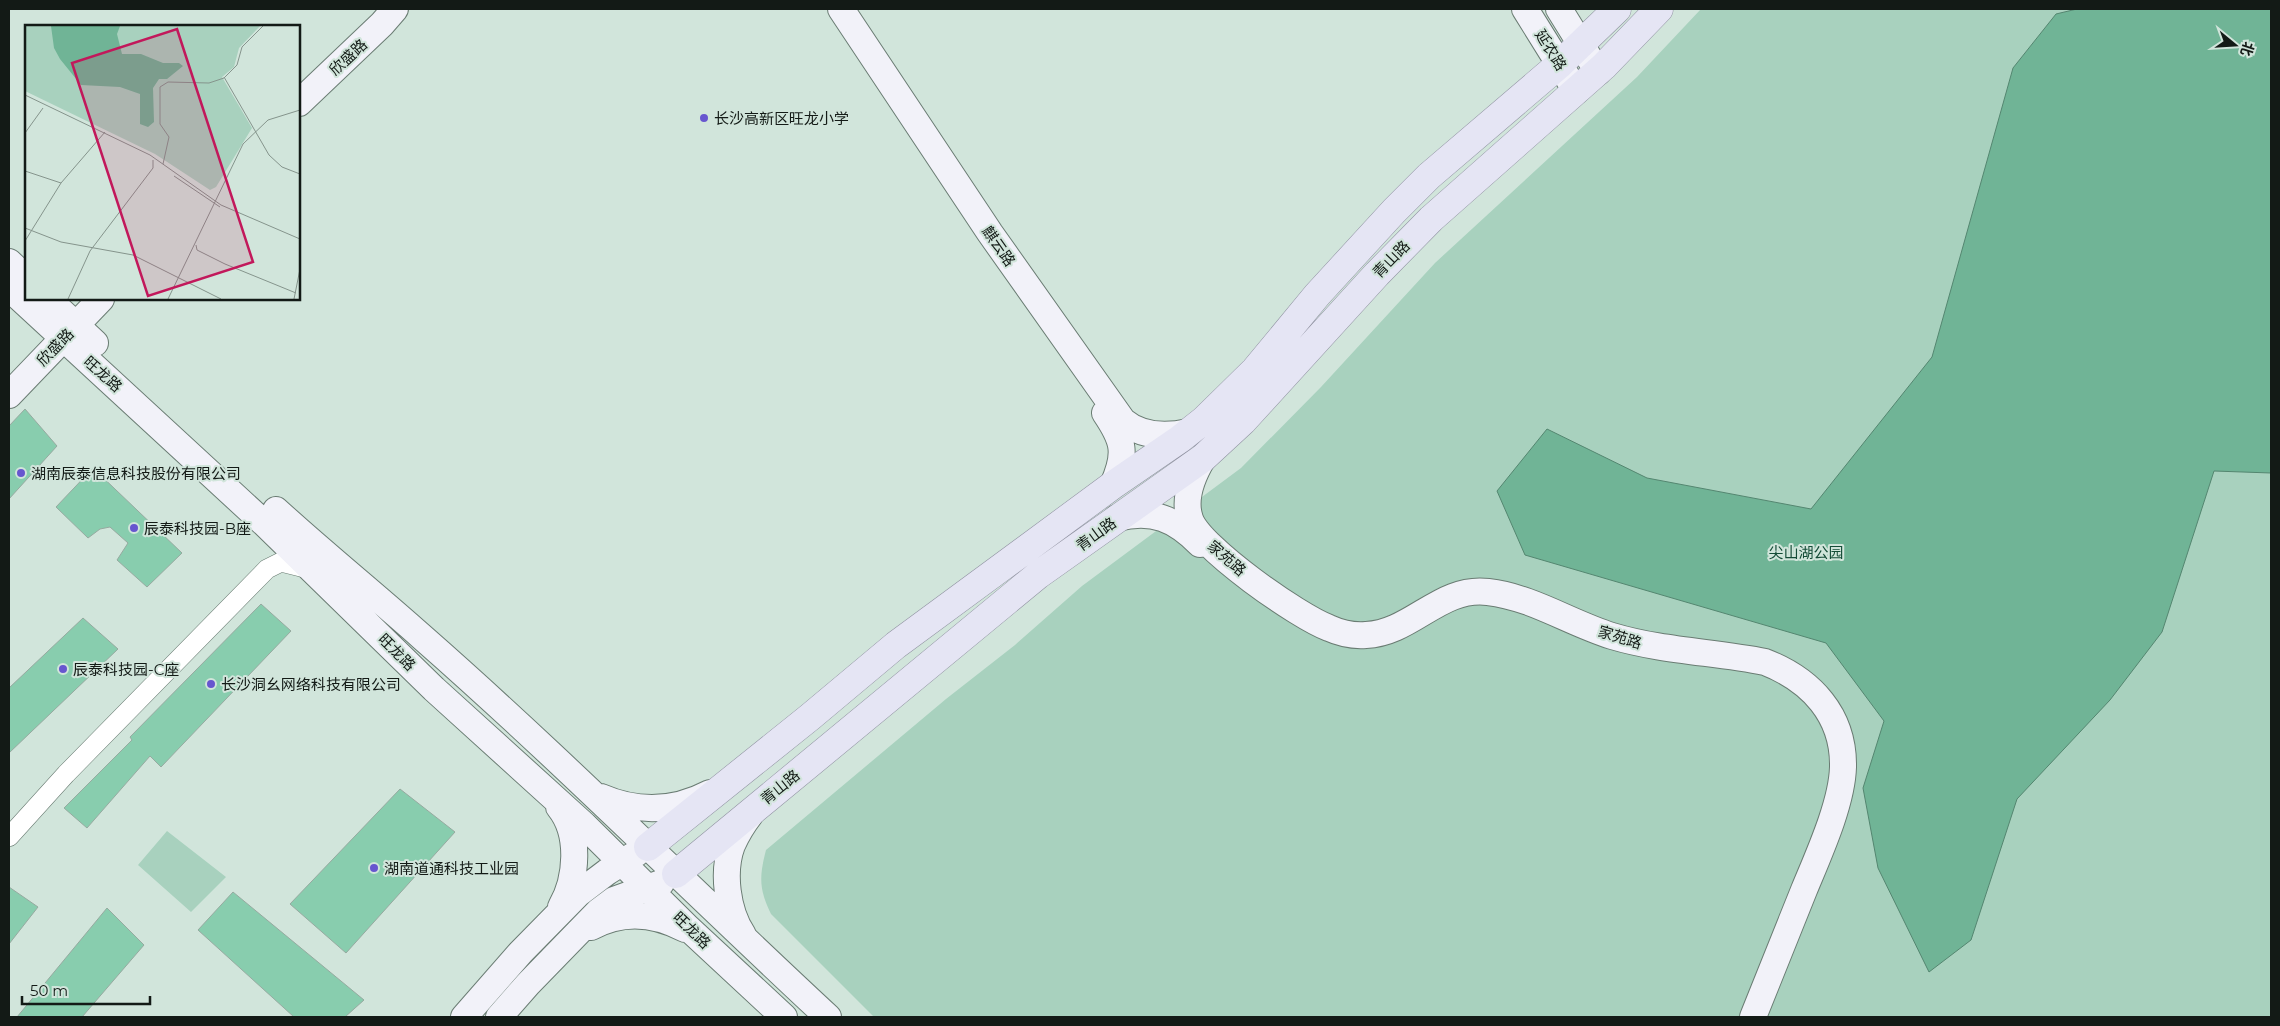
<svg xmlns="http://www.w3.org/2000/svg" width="2280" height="1026" font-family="Montserrat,'Noto Sans SC',sans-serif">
<rect width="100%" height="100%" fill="#d1e5db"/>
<path fill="#a8d1be" d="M1701,9H2271V1017H874L771,914C759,889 759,877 766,850L946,699L1015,645L1082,586L1241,468L1321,387L1435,263L1637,77Z
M167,831L226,877L191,912L138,865Z"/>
<path fill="#70b496" stroke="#548670" d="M2077,9H2271V473L2214,471L2162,632L2110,700L2017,799L1971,940L1929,972L1878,868L1863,788L1884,721L1826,643L1525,555L1497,491L1547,429L1647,478L1811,509L1932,357L2013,68L2056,14Z"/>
<path fill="#88cdae" stroke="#96aaa0" d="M25,409L57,446L9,499V426Z
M93,468L182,553L147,587L117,560L128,543L110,527L100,529L88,538L56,507Z
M261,604L291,631L161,767L150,756L87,828L64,808L132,740L130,737Z
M83,618L118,649L9,753V688Z
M400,789L455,832L346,953L290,904Z
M9,887L38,907L9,944Z
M233,892L364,1000L345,1017H294L198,930Z
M107,908L144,945L82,1017H17Z"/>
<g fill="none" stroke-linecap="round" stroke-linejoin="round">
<g stroke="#6a7c73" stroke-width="20">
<path id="street" d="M9,837L66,774L267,569L281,562L309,569"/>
</g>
<g stroke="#6a7c73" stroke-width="28">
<path id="secondary" d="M841,9L990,233L1123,421C1142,437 1166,437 1189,432
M1525,9L1576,91
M1559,9L1598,72
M299,103L382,24L395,9
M9,262L26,278
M9,288L265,524L434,689L584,825L686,926L784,1017
M48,299L95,343
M9,395L101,299
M1105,413C1124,441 1127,453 1113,485
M1203,458C1193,475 1183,499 1190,519C1200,548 1299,617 1329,628C1340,633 1353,636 1366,635C1412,633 1440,586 1488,592C1532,597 1570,623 1612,636C1662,651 1715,652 1765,662C1811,680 1844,715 1843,767C1842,804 1818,856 1804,890C1787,933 1770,975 1753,1017
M276,510C324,554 374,594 422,637C561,759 692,891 828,1017
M1117,518C1153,509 1175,519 1200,544
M601,797C638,813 674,812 710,793
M559,807C581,834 577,879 561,907
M591,927C622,910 655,913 685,929
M743,935C727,911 722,872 732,845C737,834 743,824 750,815
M464,1017L521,952L578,894L607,872L637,853
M499,1017L528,984L598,912L614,900L661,883"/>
</g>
<g stroke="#9092a1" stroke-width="29">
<path id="primary" d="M648,847L810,717L896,645L1113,485L1180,439L1204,420L1255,370L1317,295L1394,211L1429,176L1560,64L1617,9
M676,874L1038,575L1203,458L1243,421L1377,274L1431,219L1604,66L1659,9"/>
</g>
<use href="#street" stroke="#fff" stroke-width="19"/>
<use href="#secondary" stroke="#f2f2f9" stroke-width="26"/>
<use href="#primary" stroke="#e5e5f4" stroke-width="28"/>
</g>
<g fill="#6756cf" stroke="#d1e5db" stroke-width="2">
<circle cx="704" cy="118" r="5"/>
<circle cx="21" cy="473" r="5"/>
<circle cx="134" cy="528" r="5"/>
<circle cx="63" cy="669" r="5"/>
<circle cx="211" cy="684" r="5"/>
<circle cx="374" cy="868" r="5"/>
</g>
<g text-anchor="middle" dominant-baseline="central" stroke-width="4" stroke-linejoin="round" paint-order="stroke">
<g font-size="15" fill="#131a16" stroke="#d1e5db">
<text transform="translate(1551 50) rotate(58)">延农路</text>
<text transform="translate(348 57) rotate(-43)">欣盛路</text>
<text transform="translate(999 246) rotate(55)">麒云路</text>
<text transform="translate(1391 259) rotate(-46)">青山路</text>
<text transform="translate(55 347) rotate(-46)">欣盛路</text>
<text transform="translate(103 374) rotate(42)">旺龙路</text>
<text transform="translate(1096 534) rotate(-36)">青山路</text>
<text transform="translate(1227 558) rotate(41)">家苑路</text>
<text transform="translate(1620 637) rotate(17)">家苑路</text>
<text transform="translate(397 652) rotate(45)">旺龙路</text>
<text transform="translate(780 787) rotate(-39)">青山路</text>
<text transform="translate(692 930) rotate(44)">旺龙路</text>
</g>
<g font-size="15" fill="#131a16" stroke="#d1e5db" text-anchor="start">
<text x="714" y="118">长沙高新区旺龙小学</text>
<text x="31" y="473">湖南辰泰信息科技股份有限公司</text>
<text x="144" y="528">辰泰科技园-B座</text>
<text x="73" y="669">辰泰科技园-C座</text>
<text x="221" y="684">长沙洞幺网络科技有限公司</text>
<text x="384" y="868">湖南道通科技工业园</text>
</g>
<g font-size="15" fill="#144c37" stroke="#d1e5db">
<text x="1806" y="552">尖山湖公园</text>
</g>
</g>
<g transform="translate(25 25)">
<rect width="275" height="275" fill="#d1e5db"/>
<path d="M0,1H235L214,23L209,42L197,52L227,103L191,162L185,165L130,129L0,66Z" fill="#a8d1be"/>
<path d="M26,1H95L92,9L97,29H116L138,38H154L158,41L142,54H134L128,63L129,97L123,102L115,99V69L95,62L56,60L35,34L29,23Z" fill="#70b496"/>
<path fill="none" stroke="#85948c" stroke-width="1" d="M199,52L244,130L257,142L275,149M0,70L125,130L196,180L275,214M0,108L18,83M138,139L144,112L135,99V62L143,57L184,58L199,53L212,40L217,22L238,1M0,146L36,158M149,151L195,182M0,203L36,217L108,230L196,274M0,216L36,158L80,107M171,220L172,225L200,239L271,268M43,274L65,226L128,143V135M143,274L218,119L243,95L275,85M269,274L275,244"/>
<path fill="#c2185b" fill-opacity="0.15" stroke="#c2185b" stroke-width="2.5" d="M152,4L228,237L123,271L47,38Z"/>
<rect width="275" height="275" fill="none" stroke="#131a16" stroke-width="2.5"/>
</g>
<rect width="2280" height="1026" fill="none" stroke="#131a16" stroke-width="20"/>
<g transform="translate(2235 45) rotate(108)" stroke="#d1e5db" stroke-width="4" paint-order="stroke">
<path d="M0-4L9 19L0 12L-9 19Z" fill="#131a16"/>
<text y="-8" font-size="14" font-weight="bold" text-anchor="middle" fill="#131a16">北</text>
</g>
<path d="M22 996v8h128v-8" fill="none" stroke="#131a16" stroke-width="2.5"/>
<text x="30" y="996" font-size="15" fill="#131a16" stroke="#d1e5db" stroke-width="4" paint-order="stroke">50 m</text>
</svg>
